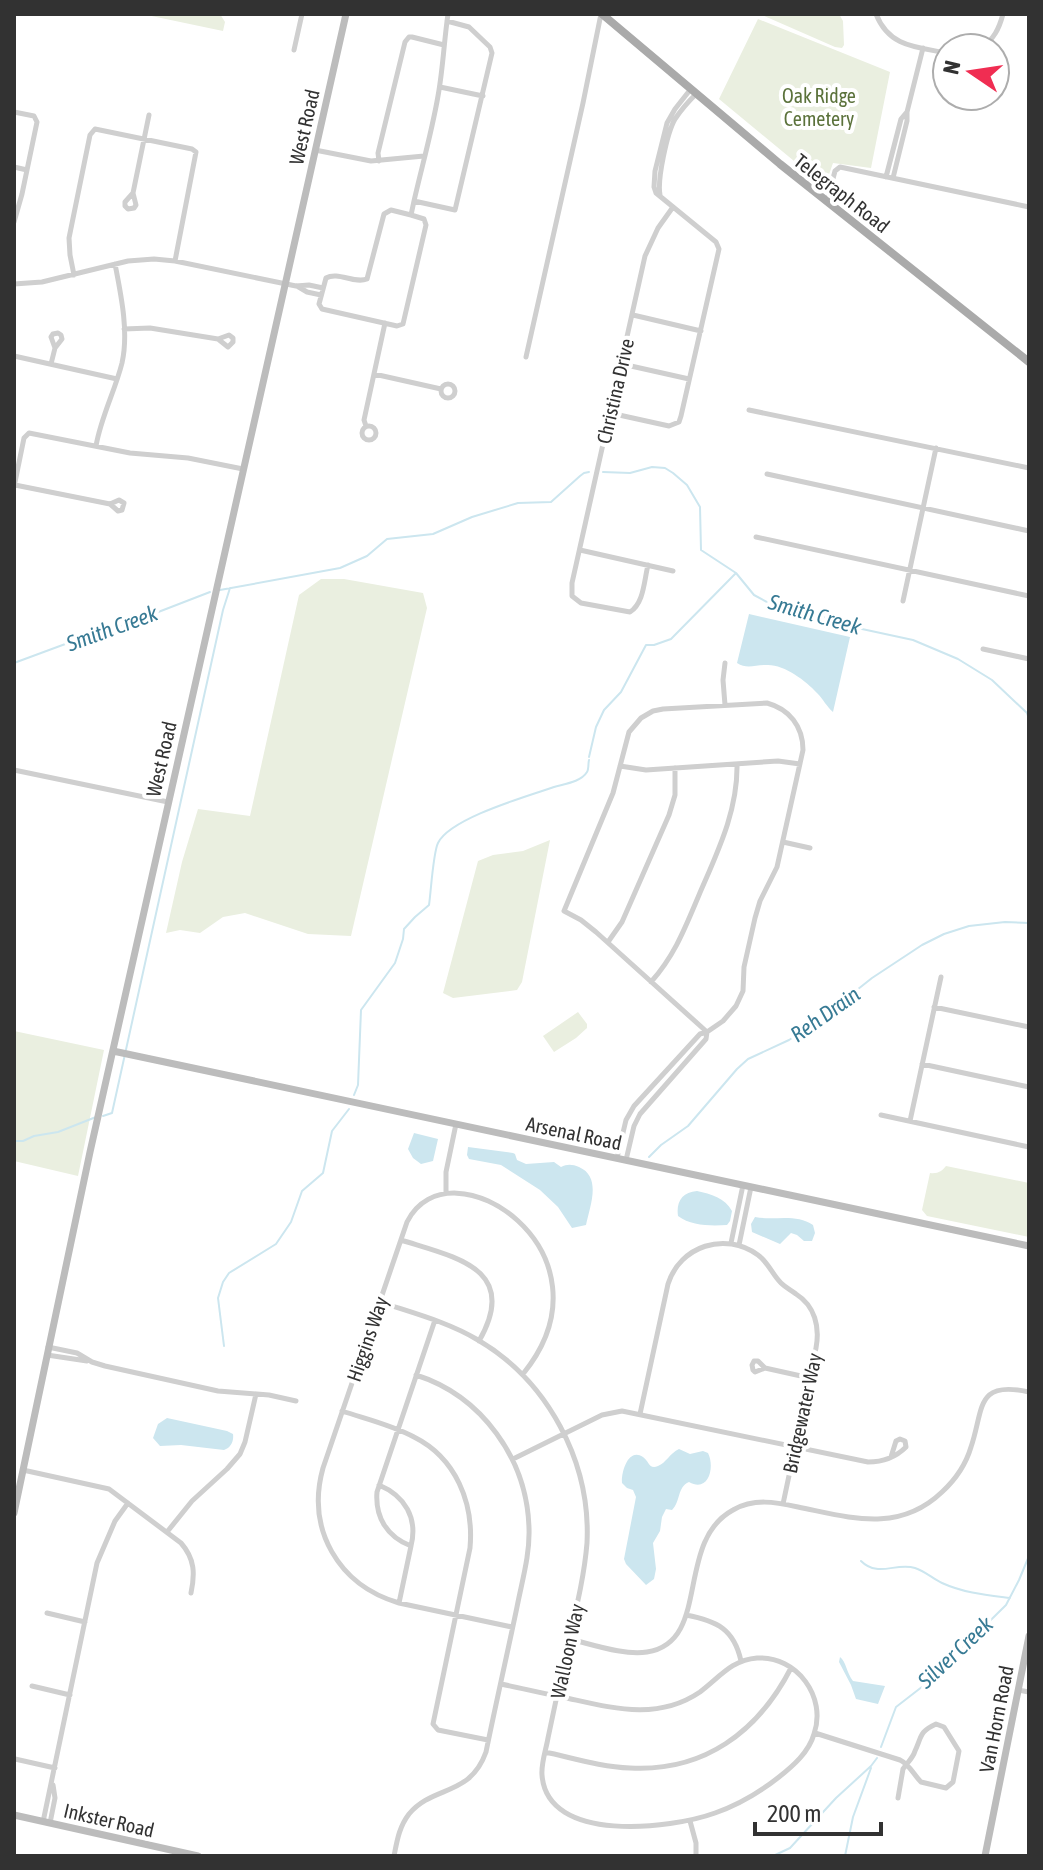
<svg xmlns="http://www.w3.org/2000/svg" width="1043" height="1870" font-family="'Asap Condensed',sans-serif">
<rect width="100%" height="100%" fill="#fff"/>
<path fill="#eaefe0" d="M142,14H220L225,22L223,31Z
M760,14H839L843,21L844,45L842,48L835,47Z
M758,19L890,72L871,168L833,163L826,183L823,185L719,99Z
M321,579H344L423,593L427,608L351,936L308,934L245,913L223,917L200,933L180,930L166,933L182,862L198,809L250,816L299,595Z
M550,840L522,982L517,990L453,998L443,993L478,861L493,855L523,851Z
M578,1012L587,1024V1028L576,1038L554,1052L543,1036Z
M14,1031L104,1050L78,1176L14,1161Z
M946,1166L1029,1183V1237L927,1216L922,1210L930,1173C938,1174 942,1171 946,1166Z"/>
<path fill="#cce6ef" d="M749,614L850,637L833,712C827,707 823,699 817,693C806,681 785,665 768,665C756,664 748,670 737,663Z
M414,1133L438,1139L433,1161L421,1164L413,1158L408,1149Z
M468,1147L513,1153L515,1154L517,1160L526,1164L554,1162L561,1167C567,1164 572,1164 579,1167C602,1177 590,1206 586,1225L572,1228L558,1207L540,1190L501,1165L469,1159L467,1155Z
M697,1191C711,1194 725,1198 732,1211L730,1221L727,1225C711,1226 691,1226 678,1216C676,1202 682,1192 697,1191Z
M755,1217C774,1221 796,1213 813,1225L815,1233L812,1241H804L797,1235L791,1233L780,1244L752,1232L751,1224Z
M167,1418L227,1431L233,1434C234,1441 231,1448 224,1450L181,1445L160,1446L153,1438L158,1424Z
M679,1449L690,1454L703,1451L708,1453C715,1467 709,1493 689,1482C677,1487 681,1501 672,1510L666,1509L662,1517L660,1531L653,1543L656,1569L654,1579L646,1585L626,1564L624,1559L636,1497L633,1490L627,1488L622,1483C621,1473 628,1447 643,1457C649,1461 649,1470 658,1466C666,1463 670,1453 679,1449Z
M840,1657C846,1661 847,1674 853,1681L885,1686L878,1704L856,1699L851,1685L839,1662Z"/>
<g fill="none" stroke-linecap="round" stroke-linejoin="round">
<path stroke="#cce6ef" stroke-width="2" d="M603,472L630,473L652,467L665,468L673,473L687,485L700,507L701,550L736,573L754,595L776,607L832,619L862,629L913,640L958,659L992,680L1027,713L1029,719
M220,590L340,568L367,556L387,539L433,534L472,517L518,503L551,502L580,476L584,473L589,472
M14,663L68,643L91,638L210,592
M589,757L596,727L604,710L621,692L646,645H654L671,639L735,574
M354,1095L358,1085L361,1010L395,963L403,939L404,929L415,917L429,905C431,892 433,853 438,843C450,818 528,796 554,787C564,784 581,782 587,772C589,769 588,763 589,760
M103,1116L112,1113L223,610L230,588
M14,1141H23L34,1136L58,1132L96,1117
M649,1157L661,1145L688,1126L737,1069L748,1059L789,1040L814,1024L872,978L922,945L944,934L969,926L1005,922L1029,923
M224,1346L218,1298L223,1282L229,1273L276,1244L291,1222L302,1191L323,1173L332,1131L349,1109
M861,1561C878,1578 896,1562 915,1568C925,1571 933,1579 942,1583C964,1593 986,1595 1010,1598
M881,1747L896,1707L927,1683L1006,1605L1019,1580L1029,1556
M773,1856L790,1848L836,1798L871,1766L877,1758
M845,1856L853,1817L871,1768"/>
<path stroke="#cfcfcf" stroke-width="5" d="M876,14C889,47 916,47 947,53
M447,21L469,27L490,47L492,53L455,210L414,201C422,166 432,131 438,96C443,69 444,41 448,14
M981,48C994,39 999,29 1003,14
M294,50L302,14
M440,87L483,96
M14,112L34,116L37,122L22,194L14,222
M315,150L371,161L424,156
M379,161L378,153L405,42L409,37H412L444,45
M14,167L27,170
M886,177L901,119L906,113
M893,178L907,121V112L923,48
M133,193L125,202V206L128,209L134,208L136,205L133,193L149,115
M660,195C657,180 667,133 675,119C681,110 688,102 696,94
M827,201L835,171L840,167L1029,207
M411,215L424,219L426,225L403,324L397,326L322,309L319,304L326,278C338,271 354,284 367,279L384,214L391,210L411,215L414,201
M74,275L70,255L69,238L90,135L95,129L192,149L196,152L175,261
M14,284L42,282L128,261L154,259L175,261L296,286L309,285L323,288
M297,286L307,292L321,295
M633,315L701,331
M124,329L150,328L218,339L228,347L233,342V338L229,335L218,339
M14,356L117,379
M526,357L583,103L601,14
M51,364L55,348L51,337L53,334L58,333L61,335L62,339L55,348
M622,364L689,379
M374,374L441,389
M441 391a7 7 0 1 1 14 0a7 7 0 1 1-14 0Z
M749,410L1029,468
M610,413L669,426L679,422L681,416L719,249L716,242L656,193L654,187L655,171L667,123L675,109L690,90
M362 433a7 7 0 1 1 14 0a7 7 0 1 1-14 0Z
M366,426L364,420L385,323
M96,446C101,417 115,391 122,363C129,332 121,295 115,264
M767,474L1029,531
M15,485L110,504L119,500L124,503L122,510L118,511L110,504
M14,487L24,438L29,433L130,453L188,458L243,469
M756,537L1029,596
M580,550L673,571
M648,565C644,581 644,603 630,612L581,603L572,596V583L645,256L658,228L673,207
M903,601L936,448
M983,649L1029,659
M725,705L723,680L725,663
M620,766L646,770L778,761L800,764
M14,770L168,802
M783,842L810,848
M608,942L622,922L669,815L675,795V768
M651,982C675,955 685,928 699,895C717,853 738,811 737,764
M934,1007L1029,1027
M922,1064L1029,1087
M881,1115L1029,1147
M910,1121L941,977
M617,1158L626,1120L634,1106L700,1034L707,1032L723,1021L736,1006L743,991L744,967L755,918L760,901L777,867L803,750C803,726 789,709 767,703L663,709L653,711L641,718L629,732L613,793L564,911L581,920L596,932L707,1032
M626,1160L634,1126L640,1114L706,1039L707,1032
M446,1193V1172L456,1124
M401,1240C454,1257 521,1268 479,1341
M731,1243L743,1185
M739,1245L751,1187
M380,1302C413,1313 448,1322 478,1340C548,1381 591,1462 587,1543C584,1580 574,1617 566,1653C560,1682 554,1710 548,1738C546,1750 541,1763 542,1775C547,1844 671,1829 715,1813C738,1805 760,1792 779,1777C793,1766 809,1752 814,1734C827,1697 797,1656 757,1658C731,1660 719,1678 700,1692C656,1722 609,1707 562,1697C541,1693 521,1688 501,1684
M48,1347L77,1353L92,1362L105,1366L218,1391L269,1395L296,1401
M47,1355L87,1361
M765,1368L755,1372L753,1370L752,1365L754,1361H758L765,1368L810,1378
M342,1411C366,1419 392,1425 414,1437C456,1458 474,1503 470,1548L433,1724L438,1730L488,1740
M640,1414L668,1284C680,1246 725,1231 758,1255C768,1262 772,1274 781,1283C786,1288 791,1290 796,1294C815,1306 820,1327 816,1348L783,1504
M513,1459L602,1415L622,1411L868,1462C882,1462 896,1457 906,1447L905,1441L900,1439L896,1441L891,1457
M23,1470L109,1489L181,1543C195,1559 195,1574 191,1593
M379,1485C405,1496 418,1518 411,1546
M167,1532L192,1501L227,1469L240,1454L245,1442L256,1394
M399,1603L411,1546C387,1537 375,1517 377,1492L435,1320
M47,1613L85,1622
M686,1615C717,1621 734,1629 741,1661
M512,1627L399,1603C338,1585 306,1529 323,1468L407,1222C449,1138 622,1252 523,1374
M569,1639C591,1644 625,1656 647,1652C712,1642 674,1542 733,1510C754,1498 775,1502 798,1507C849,1517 898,1534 942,1492C955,1480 966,1464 971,1447C984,1409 975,1380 1029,1392
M32,1686L70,1695
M1018,1690L1029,1692
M815,1733L900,1760C910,1765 913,1774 921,1782L946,1788L953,1782L959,1751L944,1727L936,1724C919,1732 922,1736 915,1751C913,1758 907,1763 903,1769L898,1798
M545,1752C573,1758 601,1767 630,1768C704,1772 758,1732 791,1668
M15,1759L55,1768
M690,1821L696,1843V1856
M43,1822L97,1563L115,1521L128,1503
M50,1823L55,1798L53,1785
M394,1856C397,1841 399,1827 409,1814C433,1785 470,1797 486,1752C496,1703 507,1655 517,1607C522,1581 530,1555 529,1528C527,1459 482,1396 416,1375"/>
<path stroke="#bcbcbc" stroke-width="7" d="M113,1051L1029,1246
M14,1513L90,1152L346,14
M14,1815L198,1856
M985,1856L1029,1636"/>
<path stroke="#aaa" stroke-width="8" d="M602,14L780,164L1029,362"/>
</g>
<g text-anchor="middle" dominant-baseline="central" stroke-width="8" stroke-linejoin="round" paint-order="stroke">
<g font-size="20" fill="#5b723b" stroke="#fff">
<text x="819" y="95">Oak Ridge<tspan x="819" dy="23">Cemetery</tspan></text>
</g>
<g font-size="20" fill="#323232" stroke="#fff">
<text transform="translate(304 127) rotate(-77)">West Road</text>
<text transform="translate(842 193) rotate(38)">Telegraph Road</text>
<text transform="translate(615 391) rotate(-77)">Christina Drive</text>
<text transform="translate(161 759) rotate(-77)">West Road</text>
<text transform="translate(574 1133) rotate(12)">Arsenal Road</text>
<text transform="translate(367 1339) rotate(-71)">Higgins Way</text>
<text transform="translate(802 1413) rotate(-78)">Bridgewater Way</text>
<text transform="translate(567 1651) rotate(-78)">Walloon Way</text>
<text transform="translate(996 1719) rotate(-79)">Van Horn Road</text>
<text transform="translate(109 1820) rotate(13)">Inkster Road</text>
</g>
<g font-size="22" font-style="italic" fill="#377a94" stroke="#fff">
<text transform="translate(815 614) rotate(16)">Smith Creek</text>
<text transform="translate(112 628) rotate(-20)">Smith Creek</text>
<text transform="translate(825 1014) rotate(-35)">Reh Drain</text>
<text transform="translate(955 1652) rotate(-43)">Silver Creek</text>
</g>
</g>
<rect width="1043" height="1870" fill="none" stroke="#323232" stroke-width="32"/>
<g transform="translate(971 72) rotate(283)"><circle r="38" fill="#ffffff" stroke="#adadad" stroke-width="2"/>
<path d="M0-6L14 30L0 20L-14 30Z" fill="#f02d52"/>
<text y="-12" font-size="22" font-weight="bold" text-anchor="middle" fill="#323232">N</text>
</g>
<path d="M755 1822v12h126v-12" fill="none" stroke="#323232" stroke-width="4"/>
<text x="767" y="1822" font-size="24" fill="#323232" stroke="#ffffff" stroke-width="6" paint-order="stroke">200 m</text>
</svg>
